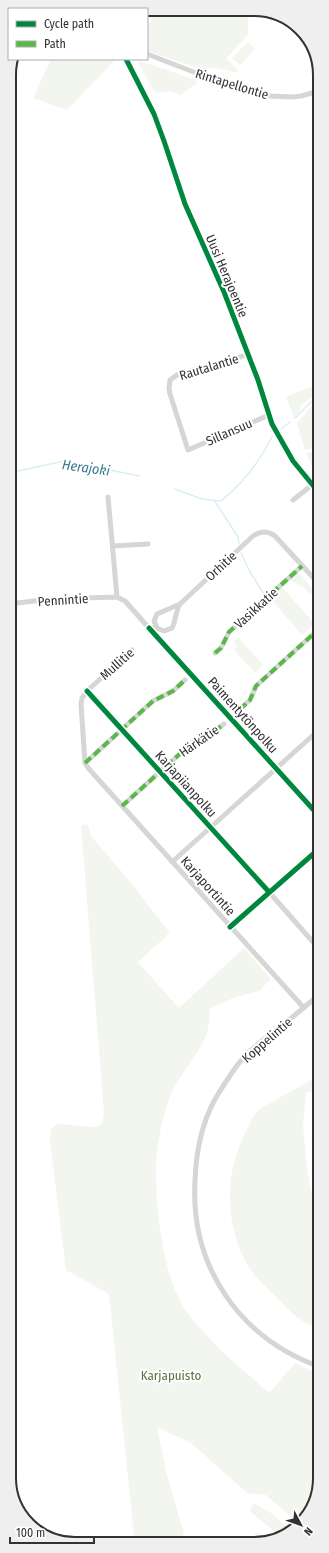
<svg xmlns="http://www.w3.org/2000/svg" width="329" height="1553" font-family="'Fira Sans Condensed',sans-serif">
<rect width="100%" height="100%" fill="#fff"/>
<path fill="#f3f6ee" d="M248,11V35L226,58L240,73L210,67L206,71L147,51V32L153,13Z
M248,42L255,49L240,65L232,58Z
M51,59H116L67,110L33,98Z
M138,62H143L196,80L197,83L180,95L170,91L155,93Z
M310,387H313L316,394L301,405L300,411L294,418L286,397Z
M316,401H320V447L305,450L297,423Z
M320,451V477L310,462L306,453Z
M298,572L315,591L310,594L303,587L290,580Z
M282,587L315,624L302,635L270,598Z
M238,637L263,665L255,673L234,650L237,646L234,641Z
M84,824C90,826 90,830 90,835L128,879L170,933L138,962L179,1008L244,948L271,979L259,991L233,998L210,1009C209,1017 209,1028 206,1036C196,1058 178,1076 169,1099C162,1119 156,1147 156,1170C156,1211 163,1282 189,1315C211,1343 240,1368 267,1391H271L295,1363L320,1375V1482L303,1522L299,1524L266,1495L247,1493L191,1443L157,1427L166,1471L184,1534L175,1543H157L143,1541L134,1535L109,1294L66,1270L50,1141L51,1129L57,1124L96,1127L102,1124L104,1112L81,826Z
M320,1075V1091L306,1092L303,1124L306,1161L310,1187L320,1211V1329C304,1325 289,1311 278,1299C264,1286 249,1272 242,1254C224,1214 226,1166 248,1128C250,1123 253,1116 257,1112C260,1108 267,1105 272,1102C288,1093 304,1084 320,1075Z
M254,1503L271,1513L289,1529L278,1535L250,1511Z"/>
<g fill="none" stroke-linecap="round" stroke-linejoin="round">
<path stroke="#dbeef4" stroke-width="1.5" d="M295,418L313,400H320
M281,429L290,422
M9,473L64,461L140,476
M175,489L202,499L221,501C242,484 260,461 272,437
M214,500L238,537L239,543
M241,553L250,572L264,594
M271,601L272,602"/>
<path stroke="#d6d6d6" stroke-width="5" d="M147,54L209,78L269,96L292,97L301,96L319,91
M126,59L154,114L164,141L185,204L224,292L258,380L272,424L293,461L320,494
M248,354L240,357L177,375L170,380L169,389L170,394L188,450L269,415
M108,497L117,597
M293,500L312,485
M113,546L148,544
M9,604L51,599L117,597L125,601L149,628L156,627
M180,604C175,612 176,621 172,628L164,631L157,628L154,621L157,614L180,604L253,536C260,531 267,530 275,536L320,585
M132,650L87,691L82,698L81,704L85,763L89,769L304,1008
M215,653L221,648L229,632L302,566
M240,709L250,700L256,686L320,628
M315,734L320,739
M85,763L153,701L173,691L185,680
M122,806L192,743L198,739L207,737L224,724
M172,862L320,729
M269,892L320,950
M320,994C308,1004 295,1015 283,1025C270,1035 256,1044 245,1056C233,1069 223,1086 214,1101C202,1124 196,1154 195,1180C190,1266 239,1338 320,1367"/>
<path stroke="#58b947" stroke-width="4" stroke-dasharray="8 4" stroke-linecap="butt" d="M215,653L221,648L229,632L302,566
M240,709L250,700L256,686L320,628
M85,763L153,701L173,691L185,680
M122,806L192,743L198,739L207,737L224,724"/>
<g stroke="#fff" stroke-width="8">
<path id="cycleway" d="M126,59L154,114L164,141L185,204L224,292L258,380L272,424L293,461L320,494
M149,628L320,817
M87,691L269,892
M230,927L320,848"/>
</g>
<use href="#cycleway" stroke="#00873e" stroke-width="5"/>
</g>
<g text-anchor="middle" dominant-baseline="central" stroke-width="4" stroke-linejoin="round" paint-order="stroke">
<g font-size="13" fill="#323232" stroke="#fff">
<text transform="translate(232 84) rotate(17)">Rintapellontie</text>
<text transform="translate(227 276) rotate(67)">Uusi Herajoentie</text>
<text transform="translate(209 367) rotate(-17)">Rautalantie</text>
<text transform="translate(229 432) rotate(-24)">Sillansuu</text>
<text transform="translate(221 566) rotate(-43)">Orhitie</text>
<text transform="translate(63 600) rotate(-4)">Pennintie</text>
<text transform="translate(256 608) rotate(-42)">Vasikkatie</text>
<text transform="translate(117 664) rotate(-42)">Mullitie</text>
<text transform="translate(243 715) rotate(48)">Paimentytönpolku</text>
<text transform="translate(199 741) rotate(-35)">Härkätie</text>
<text transform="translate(186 784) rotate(48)">Karjapiianpolku</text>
<text transform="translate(208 886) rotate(48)">Karjaportintie</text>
<text transform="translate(267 1040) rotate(-41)">Koppelintie</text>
</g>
<g font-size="13" fill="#5b713c" stroke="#fff">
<text x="171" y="1375">Karjapuisto</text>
</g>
<g font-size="14" font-style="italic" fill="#397a92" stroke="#fff">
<text transform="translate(86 468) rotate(8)">Herajoki</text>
</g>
</g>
<path d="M0 0H329V1553H0ZM75 16H254A59 59 0 0 1 313 75V1478A59 59 0 0 1 254 1537H75A59 59 0 0 1 16 1478V75A59 59 0 0 1 75 16Z" fill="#efefef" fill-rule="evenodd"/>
<path fill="none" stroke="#323232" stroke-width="2" d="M75 16H254A59 59 0 0 1 313 75V1478A59 59 0 0 1 254 1537H75A59 59 0 0 1 16 1478V75A59 59 0 0 1 75 16Z"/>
<rect x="8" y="8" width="140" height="52" fill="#ffffff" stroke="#adadad"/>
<rect x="16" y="21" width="20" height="6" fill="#00873e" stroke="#adadad"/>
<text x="44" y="28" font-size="12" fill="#323232">Cycle path</text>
<rect x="16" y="41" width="20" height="6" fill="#58b947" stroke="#adadad"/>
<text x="44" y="48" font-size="12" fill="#323232">Path</text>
<g transform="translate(301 1525) rotate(131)" stroke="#ffffff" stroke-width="3" paint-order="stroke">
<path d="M0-3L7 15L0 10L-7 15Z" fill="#323232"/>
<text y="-6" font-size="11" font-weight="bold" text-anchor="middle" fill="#323232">N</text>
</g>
<path d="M10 1537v6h84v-6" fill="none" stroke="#323232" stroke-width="2"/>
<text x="16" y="1537" font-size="12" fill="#323232" stroke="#ffffff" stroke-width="3" paint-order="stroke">100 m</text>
</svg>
